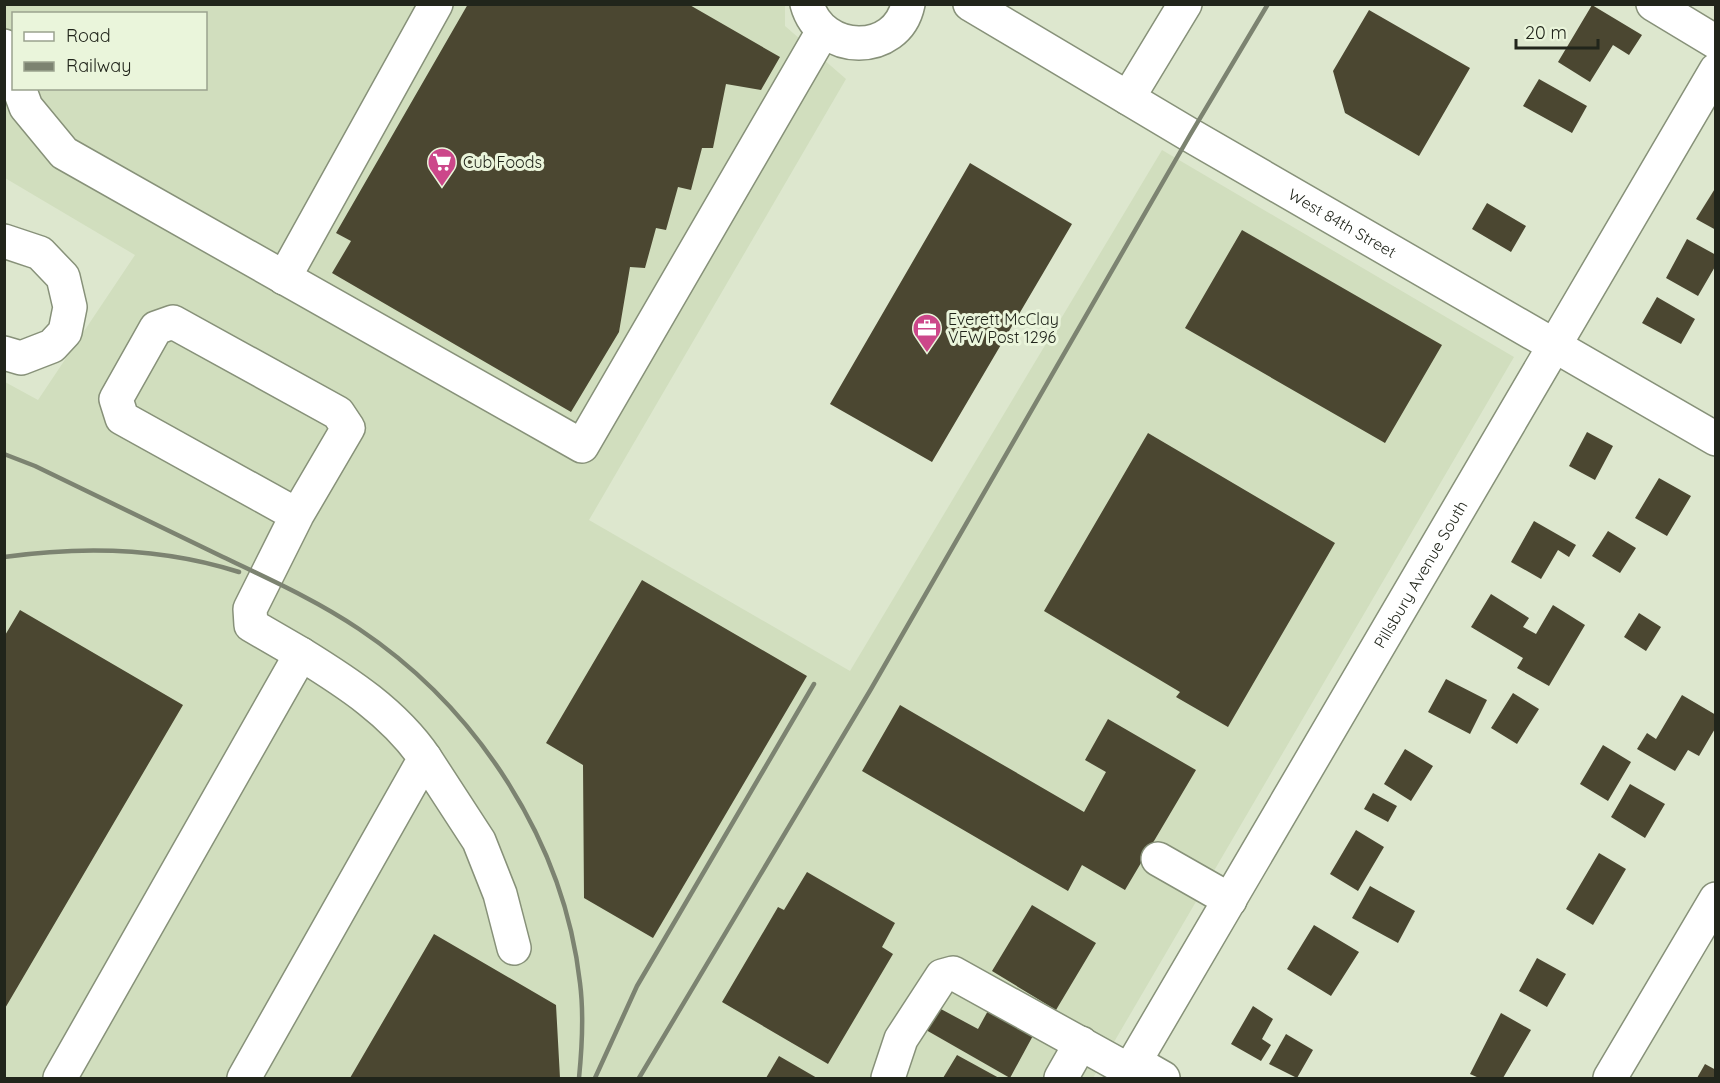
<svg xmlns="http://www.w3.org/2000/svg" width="1720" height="1083" font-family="Quicksand,sans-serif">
<rect width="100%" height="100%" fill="#dde7ce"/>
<path fill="#d1debe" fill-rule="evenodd" d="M5,5H785V26L846,79L589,520L850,671L1162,150L1514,357L1093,1078H5V382L38,400L135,255L5,178ZM14,14H206V88H14Z"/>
<path fill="#4b4731" d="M468,4H688L780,57L761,90L726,84L713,148H702L691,190L678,187L666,230L656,228L645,268L630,267L619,332L571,412L332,273L351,241L336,233Z
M1592,5L1642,35L1629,55L1613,45L1590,82L1558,62Z
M1369,10L1470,68L1419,156L1345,113L1333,71Z
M1539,79L1587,106L1572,133L1523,106Z
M970,163L1072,224L932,462L830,404Z
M1716,187V230L1696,219Z
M1487,203L1526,226L1511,252L1472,229Z
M1242,230L1442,345L1385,443L1185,328Z
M1687,239L1716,255V265L1698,296L1666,278Z
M1657,297L1695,319L1681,344L1642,323Z
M1587,432L1613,446L1595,480L1569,466Z
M1148,433L1335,543L1228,727L1176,697L1180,692L1044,611Z
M1659,478L1691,496L1667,536L1635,518Z
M1534,521L1576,545L1569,557L1558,550L1541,579L1511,562Z
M1608,531L1636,548L1620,573L1592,556Z
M642,580L807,676L653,938L584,898L583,765L546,743Z
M1491,594L1529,618L1523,627L1536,634L1553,605L1585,625L1549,686L1517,668L1523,658L1471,627Z
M20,610L183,705L4,1010V637Z
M1639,613L1661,627L1646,651L1624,637Z
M1446,679L1487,700L1470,734L1428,712Z
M1513,693L1539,709L1517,744L1491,728Z
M1682,695L1716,715V727L1699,756L1688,750L1675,771L1637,749L1647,733L1656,739Z
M900,705L1084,812L1106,772L1085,760L1108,719L1196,770L1125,890L1082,865L1068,891L862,771Z
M1603,745L1631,762L1608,801L1580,784Z
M1405,749L1433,766L1411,801L1384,784Z
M1630,784L1665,804L1645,838L1611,817Z
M1373,793L1397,806L1388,822L1364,809Z
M1356,830L1384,847L1358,891L1330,874Z
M1599,853L1626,869L1593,925L1566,909Z
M807,872L895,923L882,947L893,954L828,1064L722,1002L778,907L784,910Z
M1370,886L1415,911L1398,943L1352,918Z
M1032,905L1096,943L1056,1010L992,971Z
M1314,925L1359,952L1331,996L1287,969Z
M434,934L556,1005L560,1078H350Z
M1537,958L1566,974L1547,1007L1519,991Z
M1253,1006L1273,1019L1262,1039L1271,1045L1261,1061L1231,1044Z
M990,1007L1035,1032L1010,1078L926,1030L939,1008L978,1029Z
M1501,1013L1531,1030L1503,1078H1479L1470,1074Z
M1286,1034L1313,1050L1297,1078L1269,1064Z
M957,1055L999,1078H943Z
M779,1056L817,1078H766Z
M1705,1064L1716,1070V1078H1697Z"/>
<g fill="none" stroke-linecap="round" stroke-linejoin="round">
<g stroke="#879179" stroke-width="36">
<g id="minor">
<path d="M807,4C821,55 897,57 908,4"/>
<path id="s1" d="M970,4L1190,135L1716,439"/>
<path d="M1653,4L1716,42"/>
<path d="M4,46L14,72"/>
<path d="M19,88L26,107L64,153L582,446L823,31"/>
<path d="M1128,98L1185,4"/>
<path d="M4,241L40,253L63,277L70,307L65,332L52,346L21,358L4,353"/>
<path d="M284,278L436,4"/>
<path d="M297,515L122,418L116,399L156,328L173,322L338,413L348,428L297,515L250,609L251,625L301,654"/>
<path d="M425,758L479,841L500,894L514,948"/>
<path d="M1158,859L1230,900"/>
<path d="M1135,1062L1163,1078"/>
<path d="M60,1078L301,654C348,683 394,713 425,758L244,1078"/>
<path d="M888,1078L901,1039L942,976L953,973L1130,1071"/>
<path d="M1061,1078L1081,1043"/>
<path id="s2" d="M1125,1078L1716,70"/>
<path d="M1610,1078L1716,899"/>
</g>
</g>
<use href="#minor" stroke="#fff" stroke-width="33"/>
<path stroke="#7c8371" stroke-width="4.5" d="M4,454L35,466C97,496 160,526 223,557C269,579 316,600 359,629C477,708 564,841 580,983C584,1014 582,1048 579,1078
M4,557C82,546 164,548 239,572
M595,1078L637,986L814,684
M639,1078L871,689L1190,135L1268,4"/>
</g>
<defs>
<g id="supermarket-pin" transform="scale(1.5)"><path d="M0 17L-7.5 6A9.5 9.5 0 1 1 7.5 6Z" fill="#cc478a" stroke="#eaf5db"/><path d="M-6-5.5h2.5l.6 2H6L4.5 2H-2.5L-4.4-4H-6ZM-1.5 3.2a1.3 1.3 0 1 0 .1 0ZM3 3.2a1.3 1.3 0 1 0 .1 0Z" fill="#fff"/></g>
<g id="office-pin" transform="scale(1.5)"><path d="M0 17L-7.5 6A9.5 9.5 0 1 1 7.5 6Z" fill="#cc478a" stroke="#eaf5db"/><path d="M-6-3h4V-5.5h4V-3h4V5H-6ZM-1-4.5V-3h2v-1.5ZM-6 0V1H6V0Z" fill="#fff"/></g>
</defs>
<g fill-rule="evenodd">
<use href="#supermarket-pin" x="442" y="162"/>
<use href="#office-pin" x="927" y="328"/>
</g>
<g text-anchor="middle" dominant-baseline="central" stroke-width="6" stroke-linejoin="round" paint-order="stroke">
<g font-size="16" fill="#21251b" stroke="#eaf5db" text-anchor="start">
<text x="463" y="162">Cub Foods</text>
<text x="948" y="319">Everett McClay<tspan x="948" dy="18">VFW Post 1296</tspan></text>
</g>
<g font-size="16" fill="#21251b" stroke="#eaf5db">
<text stroke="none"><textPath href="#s1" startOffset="432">West 84th Street</textPath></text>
<text stroke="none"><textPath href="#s2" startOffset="584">Pillsbury Avenue South</textPath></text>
</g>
</g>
<rect width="1720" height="1083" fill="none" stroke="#21251b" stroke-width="12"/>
<rect x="12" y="12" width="195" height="78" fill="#eaf5db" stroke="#9aa28e" stroke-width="1.5"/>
<rect x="24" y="32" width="30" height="9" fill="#ffffff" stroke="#9aa28e" stroke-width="1.5"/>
<text x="66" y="42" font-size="18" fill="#21251b">Road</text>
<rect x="24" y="62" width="30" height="9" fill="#7c8371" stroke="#9aa28e" stroke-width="1.5"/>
<text x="66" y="72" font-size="18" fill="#21251b">Railway</text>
<path d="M1516 39v9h82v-9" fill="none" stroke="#21251b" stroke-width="3"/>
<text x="1525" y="39" font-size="18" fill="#21251b" stroke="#eaf5db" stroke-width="4.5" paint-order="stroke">20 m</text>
</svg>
